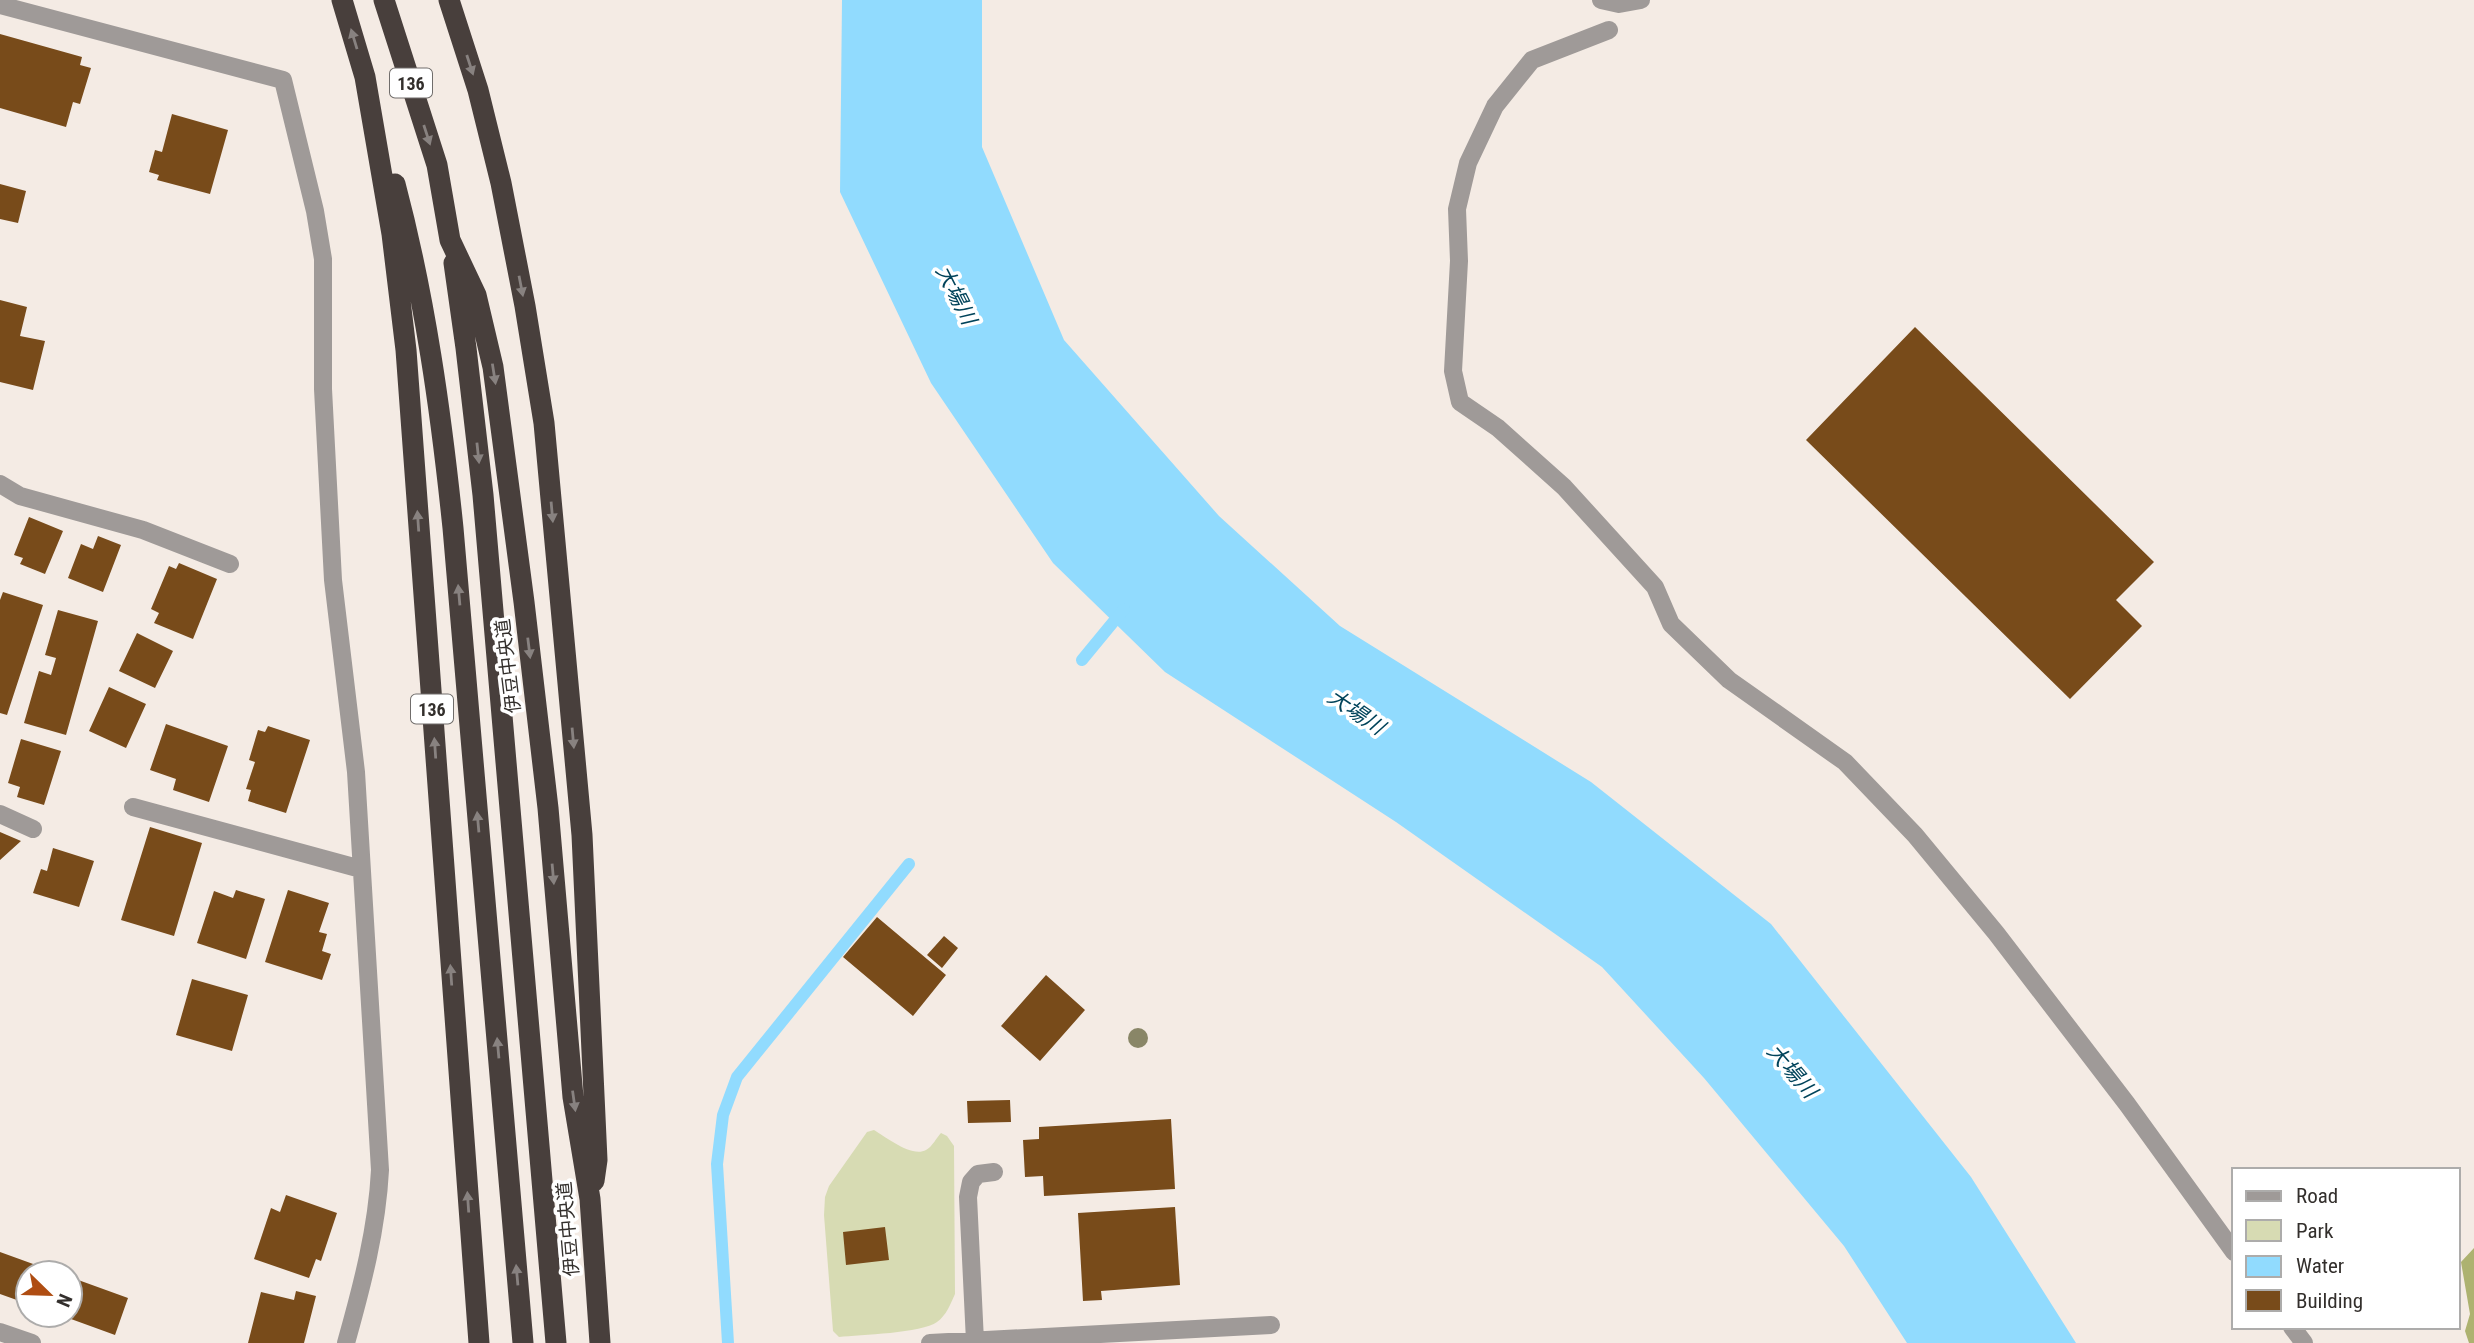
<svg xmlns="http://www.w3.org/2000/svg" width="2474" height="1343" font-family="'Roboto Condensed','Noto Sans JP',sans-serif">
<rect width="100%" height="100%" fill="#f4ebe4"/>
<path fill="#d7dbb3" d="M874,1130C886,1137 912,1158 926,1150C932,1147 937,1137 941,1133L947,1136L954,1146L955,1294C951,1303 946,1316 937,1322C922,1333 860,1335 839,1337L833,1331L824,1215L825,1197L829,1186L867,1132Z"/>
<path fill="#adb270" d="M2474,1248V1343H2469L2465,1331L2470,1314L2461,1262Z"/>
<path fill="#91dbfe" d="M842,0H982V147L1064,340L1219,516L1340,626L1591,782L1771,924L1971,1177L2076,1343H1907L1844,1246L1704,1078L1602,967L1396,822L1165,672L1053,563L931,383L840,192Z"/>
<g fill="none" stroke-linecap="round" stroke-linejoin="round">
<path stroke="#91dbfe" stroke-width="12" d="M1082,660L1124,609
M728,1343L717,1164L723,1115L737,1077L909,864"/>
</g>
<path fill="#784b1a" d="M0,34L82,57L80,65L91,68L80,104L73,102L66,127L0,108Z
M172,114L228,130L210,194L157,180L159,175L149,172L155,150L162,152Z
M0,184L26,191L18,223L0,219Z
M0,300L27,307L20,336L45,341L33,390L0,382Z
M1915,327L2154,562L2116,600L2142,626L2070,699L1806,440Z
M29,517L63,531L45,574L20,564L23,558L14,555Z
M98,536L121,545L103,592L68,578L81,544L93,549Z
M179,563L217,579L193,639L154,623L159,613L151,609L169,566L176,569Z
M3,592L43,605L7,715L0,713V600Z
M58,610L98,621L66,735L24,723L39,671L51,675L56,658L45,655Z
M137,633L173,651L155,688L119,671Z
M109,687L146,704L126,748L89,731Z
M166,724L228,746L209,802L173,790L176,779L150,770Z
M268,726L310,740L286,813L248,801L251,790L246,789L255,762L249,760L258,730L265,732Z
M21,739L61,751L44,805L17,797L20,787L8,783Z
M150,827L202,843L174,936L121,920Z
M0,832L21,841L0,860Z
M53,848L94,861L79,907L33,893L41,869L47,871Z
M236,890L265,899L246,959L197,943L214,891L233,898Z
M288,890L329,903L319,932L327,934L322,951L331,954L322,980L265,962Z
M877,917L946,975L913,1016L843,957Z
M944,936L958,948L942,968L927,955Z
M1046,975L1085,1010L1040,1061L1001,1026Z
M192,979L248,995L232,1051L176,1035Z
M1010,1100L1011,1122L968,1123L967,1101Z
M1171,1119L1175,1189L1044,1196L1043,1176L1025,1177L1023,1140L1039,1139V1127Z
M286,1195L337,1213L321,1261L316,1259L309,1278L254,1259L271,1208L280,1212Z
M1175,1207L1180,1285L1101,1291L1102,1300L1083,1301L1078,1213Z
M885,1227L889,1260L846,1265L843,1232Z
M0,1252L58,1273H28V1304L0,1294Z
M70,1277L128,1298L115,1335L60,1315H70Z
M296,1291L316,1296L304,1343H248L261,1292L294,1300Z"/>
<g fill="none" stroke-linecap="round" stroke-linejoin="round">
<path stroke="#9f9a98" stroke-width="18" d="M1601,0L1619,4L1641,0
M0,5L283,80L315,211L323,259V389L333,580L356,772L380,1170C377,1229 362,1286 346,1343
M1609,30L1532,60L1495,106L1468,163L1457,209L1459,261L1453,371L1460,402L1498,428L1564,487L1655,587L1671,624L1729,680L1845,762L1915,835L1996,933L2127,1104L2234,1252
M0,484L20,496L143,530L230,564
M133,807L361,869
M0,814L33,829
M2292,1327L2304,1343
M0,1332L32,1343
M975,1341L968,1197L971,1182L978,1174L994,1172
M930,1343L1271,1325"/>
<path stroke="#483f3c" stroke-width="21" d="M342,0L365,77L392,234L406,350L479,1343
M384,0L437,165L450,240L476,295L493,367L524,602L548,808L573,1097L590,1199L600,1343
M449,0L478,90L501,183L525,306L544,423L582,835L597,1160L594,1181
M395,184C425,297 441,412 453,528L523,1343
M454,263L466,348L483,495L556,1343"/>
</g>
<circle fill="#898667" cx="1138" cy="1038" r="10"/>
<defs><path id="oneway-solid" d="M-6-.8H1V-3.2L6.5 0L1 3.2V.8H-6Z" transform="scale(1.75)"/></defs>
<g fill="#888280">
<use href="#oneway-solid" transform="translate(354 39) rotate(-107)"/>
<use href="#oneway-solid" transform="translate(470 65) rotate(72)"/>
<use href="#oneway-solid" transform="translate(427 135) rotate(72)"/>
<use href="#oneway-solid" transform="translate(521 286) rotate(79)"/>
<use href="#oneway-solid" transform="translate(494 374) rotate(81)"/>
<use href="#oneway-solid" transform="translate(478 453) rotate(84)"/>
<use href="#oneway-solid" transform="translate(552 512) rotate(85)"/>
<use href="#oneway-solid" transform="translate(418 521) rotate(-94)"/>
<use href="#oneway-solid" transform="translate(459 595) rotate(-95)"/>
<use href="#oneway-solid" transform="translate(529 648) rotate(83)"/>
<use href="#oneway-solid" transform="translate(573 738) rotate(85)"/>
<use href="#oneway-solid" transform="translate(435 748) rotate(-94)"/>
<use href="#oneway-solid" transform="translate(478 822) rotate(-95)"/>
<use href="#oneway-solid" transform="translate(553 874) rotate(85)"/>
<use href="#oneway-solid" transform="translate(451 975) rotate(-94)"/>
<use href="#oneway-solid" transform="translate(498 1048) rotate(-95)"/>
<use href="#oneway-solid" transform="translate(574 1101) rotate(82)"/>
<use href="#oneway-solid" transform="translate(468 1202) rotate(-94)"/>
<use href="#oneway-solid" transform="translate(517 1275) rotate(-95)"/>
</g>
<g text-anchor="middle" dominant-baseline="central" stroke-width="7" stroke-linejoin="round" paint-order="stroke">
<g fill="#fff" stroke="#706d6b" stroke-width="2">
<rect x="390" y="68.5" width="42" height="29" rx="5"/>
<rect x="411" y="694.5" width="42" height="29" rx="5"/>
</g>
<g font-size="18" font-weight="bold" fill="#332f2c">
<text x="411" y="83">136</text>
<text x="432" y="709">136</text>
</g>
<g font-size="19" fill="#332f2c" stroke="#fff">
<text transform="translate(508 666) rotate(-97)">伊豆中央道</text>
<text transform="translate(568 1229) rotate(-95)">伊豆中央道</text>
</g>
<g font-size="21" font-style="italic" fill="#00435a" stroke="#fff">
<text transform="translate(956 295) rotate(63)">大場川</text>
<text transform="translate(1356 712) rotate(34)">大場川</text>
<text transform="translate(1792 1071) rotate(49)">大場川</text>
</g>
</g>
<rect x="2232" y="1168" width="228" height="161" fill="#ffffff" stroke="#adacab" stroke-width="2"/>
<rect x="2246" y="1191" width="35" height="10" fill="#9f9a98" stroke="#adacab" stroke-width="2"/>
<text x="2296" y="1203" font-size="21" fill="#332f2c">Road</text>
<rect x="2246" y="1220" width="35" height="21" fill="#d7dbb3" stroke="#adacab" stroke-width="2"/>
<text x="2296" y="1238" font-size="21" fill="#332f2c">Park</text>
<rect x="2246" y="1256" width="35" height="21" fill="#91dbfe" stroke="#adacab" stroke-width="2"/>
<text x="2296" y="1273" font-size="21" fill="#332f2c">Water</text>
<rect x="2246" y="1290" width="35" height="21" fill="#784b1a" stroke="#adacab" stroke-width="2"/>
<text x="2296" y="1308" font-size="21" fill="#332f2c">Building</text>
<g transform="translate(49 1294) rotate(113)"><circle r="33" fill="#ffffff" stroke="#adacab" stroke-width="2"/>
<path d="M0-5L12 26L0 18L-12 26Z" fill="#af4d12"/>
<text y="-10" font-size="19" font-weight="bold" text-anchor="middle" fill="#332f2c">N</text>
</g>
</svg>
